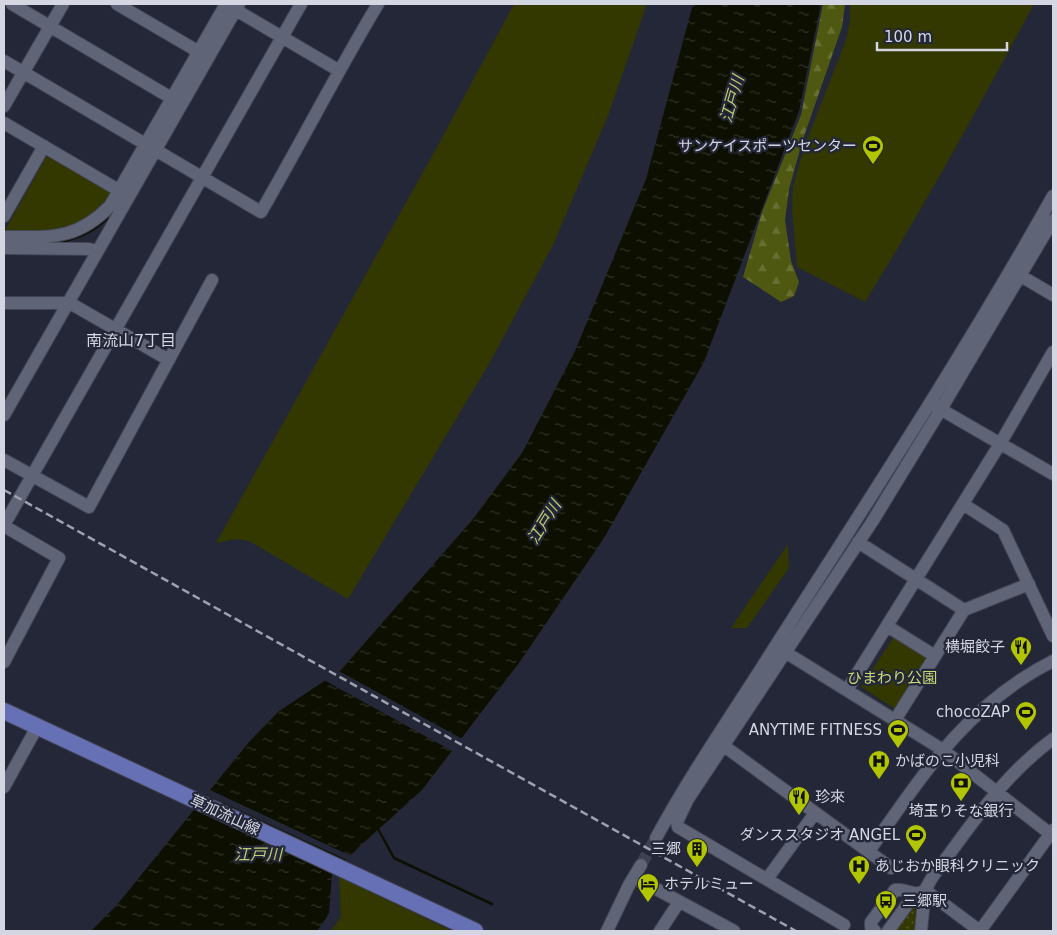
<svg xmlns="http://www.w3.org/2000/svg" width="1057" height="935" font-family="'DejaVu Sans','Noto Sans JP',sans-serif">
<defs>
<pattern id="grass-dots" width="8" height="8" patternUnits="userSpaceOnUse" patternTransform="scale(1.25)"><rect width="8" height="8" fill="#323800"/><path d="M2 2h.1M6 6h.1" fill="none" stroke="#4f5425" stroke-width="1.8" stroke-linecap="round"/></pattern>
<pattern id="forest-firs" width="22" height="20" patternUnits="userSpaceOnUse" patternTransform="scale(1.25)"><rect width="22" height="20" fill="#4f5810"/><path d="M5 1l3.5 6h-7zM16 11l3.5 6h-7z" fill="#676f32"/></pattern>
<pattern id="water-ripples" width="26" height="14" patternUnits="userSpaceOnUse" patternTransform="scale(1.25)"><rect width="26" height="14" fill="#0d1000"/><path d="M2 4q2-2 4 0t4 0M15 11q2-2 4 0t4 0" fill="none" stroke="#2f3225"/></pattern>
</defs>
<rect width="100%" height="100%" fill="#242738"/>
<path fill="url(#grass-dots)" d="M917,900L914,931H894Z"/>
<path fill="url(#forest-firs)" d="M823,4H845L842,27L803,139L789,189L785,220L791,261L799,282L794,296L781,302L743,277L762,212L801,115Z"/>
<path fill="#323800" d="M514,4H647L609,113L553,245L489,364L348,599L249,541L235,539L216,543L437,147Z
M850,4H1034C980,105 925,205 865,302L797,267L792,209L793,186L805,145L846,40L850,20Z
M48,154L114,192L97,216L64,231L4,232Z
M788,544L789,568L747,628H731Z
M895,635L930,658L897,710L861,687Z
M339,877L452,931H331L341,917Z"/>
<path fill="url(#water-ripples)" d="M693,4H821L799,111L704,362L604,538L519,663L422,790L360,846L332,874L329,914L317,931H91L116,906L249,742L279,711L341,670L473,519L522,453L575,351L646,179Z"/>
<path fill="#242738" d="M337,670L464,740L454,752L322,679Z
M208,789L353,857L349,861L204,794Z"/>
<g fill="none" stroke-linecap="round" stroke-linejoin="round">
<path stroke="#0d1000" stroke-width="2.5" d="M55,243C80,239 95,231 113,213
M377,827L394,858L492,904"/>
<path stroke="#3e4152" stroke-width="12" stroke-dasharray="12 6" stroke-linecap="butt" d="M641,865L656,838"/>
<g stroke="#414352" stroke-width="14">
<path id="minor" d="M12,4L173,99
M117,4L199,52
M229,6L338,70
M4,61L261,212C301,143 337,72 378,4
M4,106L63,4
M4,123L120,191
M4,216L44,146
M4,237C49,237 76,241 110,206L226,4
M4,248L89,249L97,251
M1021,276L1053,295
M68,302L169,360
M4,303H68
M935,406L1053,474
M4,415L239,4
M4,460L89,507L212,280
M963,504L1003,530L1053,636
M4,525L301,4
M4,526L59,558L4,662
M858,542L964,610
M887,626L935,656
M785,652L943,750L1053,836
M847,690L1000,444L1053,352
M895,720L964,610L1029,584
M724,746L891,868
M4,787L37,727
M656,838C689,777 729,719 766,661C864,507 964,355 1053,196
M869,851C923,775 966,705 1053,661
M634,877L734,931
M767,879L815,813
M925,890L980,931
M844,925L678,827L677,822L688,799L872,522L941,409L1053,220
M607,931L629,885L641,865
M660,931L679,902
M875,931L871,927V922L895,890C906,888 915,898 925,890
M888,931L915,894
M921,931L925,890L933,876C971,826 1001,777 1053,739
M980,931L1053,830"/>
</g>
<g stroke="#414352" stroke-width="18">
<path id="major" d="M4,711L475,931"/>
</g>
<use href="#minor" stroke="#5f6477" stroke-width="12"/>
<use href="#major" stroke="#6670b4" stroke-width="16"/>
<path stroke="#9ea1ae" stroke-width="2.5" stroke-dasharray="8 4" stroke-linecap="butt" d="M4,490L796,931"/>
</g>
<defs>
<g id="stadium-pin" transform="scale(1.125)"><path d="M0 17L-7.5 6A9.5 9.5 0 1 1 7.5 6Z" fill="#b1c500" stroke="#242738"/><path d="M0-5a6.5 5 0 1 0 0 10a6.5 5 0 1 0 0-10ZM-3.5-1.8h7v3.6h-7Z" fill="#111"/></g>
<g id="restaurant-pin" transform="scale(1.125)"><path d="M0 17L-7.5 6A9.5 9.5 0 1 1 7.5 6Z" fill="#b1c500" stroke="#242738"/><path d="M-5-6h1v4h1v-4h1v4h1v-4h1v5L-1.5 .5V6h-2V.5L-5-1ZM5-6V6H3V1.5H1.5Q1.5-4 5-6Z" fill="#111"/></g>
<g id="hospital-pin" transform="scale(1.125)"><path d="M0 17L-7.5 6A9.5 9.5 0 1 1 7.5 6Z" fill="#b1c500" stroke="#242738"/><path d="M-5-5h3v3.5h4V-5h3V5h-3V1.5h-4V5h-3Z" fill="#111"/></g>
<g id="bank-pin" transform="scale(1.125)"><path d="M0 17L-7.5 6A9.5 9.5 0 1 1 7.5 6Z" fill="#b1c500" stroke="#242738"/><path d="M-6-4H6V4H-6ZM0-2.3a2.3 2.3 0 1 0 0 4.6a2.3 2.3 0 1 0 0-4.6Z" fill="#111"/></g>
<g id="building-pin" transform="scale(1.125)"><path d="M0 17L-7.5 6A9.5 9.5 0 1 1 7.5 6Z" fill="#b1c500" stroke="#242738"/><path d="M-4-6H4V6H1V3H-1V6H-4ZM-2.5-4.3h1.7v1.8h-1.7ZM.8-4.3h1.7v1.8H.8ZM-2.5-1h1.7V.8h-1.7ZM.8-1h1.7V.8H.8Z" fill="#111"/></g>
<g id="hotel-pin" transform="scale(1.125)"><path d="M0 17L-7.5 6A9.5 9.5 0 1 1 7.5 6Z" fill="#b1c500" stroke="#242738"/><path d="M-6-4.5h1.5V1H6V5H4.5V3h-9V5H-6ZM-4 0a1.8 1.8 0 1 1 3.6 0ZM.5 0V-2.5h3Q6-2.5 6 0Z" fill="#111"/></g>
<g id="bus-pin" transform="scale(1.125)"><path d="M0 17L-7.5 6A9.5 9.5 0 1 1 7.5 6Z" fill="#b1c500" stroke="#242738"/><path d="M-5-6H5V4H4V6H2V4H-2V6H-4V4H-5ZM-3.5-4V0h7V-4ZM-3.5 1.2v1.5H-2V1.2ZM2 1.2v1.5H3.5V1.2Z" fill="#111"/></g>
</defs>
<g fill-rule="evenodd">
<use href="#stadium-pin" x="873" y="146"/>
<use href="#restaurant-pin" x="1021" y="647"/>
<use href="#stadium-pin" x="1026" y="712"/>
<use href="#stadium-pin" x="898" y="730"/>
<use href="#hospital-pin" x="879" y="761"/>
<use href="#bank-pin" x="961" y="783"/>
<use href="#restaurant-pin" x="799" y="797"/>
<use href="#stadium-pin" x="916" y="835"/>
<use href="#building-pin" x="697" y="849"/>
<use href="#hospital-pin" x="859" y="866"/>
<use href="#hotel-pin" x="648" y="884"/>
<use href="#bus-pin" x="886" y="901"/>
</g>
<g text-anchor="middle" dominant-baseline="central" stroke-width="4.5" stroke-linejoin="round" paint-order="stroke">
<g font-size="15" fill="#d4d6e2" stroke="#242738" text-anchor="end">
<text x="857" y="146">サンケイスポーツセンター</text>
<text x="1005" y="647">横堀餃子</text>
<text x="1010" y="712">chocoZAP</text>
<text x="882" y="730">ANYTIME FITNESS</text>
<text x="895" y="761" text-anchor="start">かばのこ小児科</text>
<text x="815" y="797" text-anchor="start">珍來</text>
<text x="961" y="811" text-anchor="middle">埼玉りそな銀行</text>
<text x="900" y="835">ダンススタジオ ANGEL</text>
<text x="681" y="849">三郷</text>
<text x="875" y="866" text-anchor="start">あじおか眼科クリニック</text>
<text x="664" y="884" text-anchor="start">ホテルミュー</text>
<text x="902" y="901" text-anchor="start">三郷駅</text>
</g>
<g font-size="15" fill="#c9d979" stroke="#242738">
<text x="892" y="678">ひまわり公園</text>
</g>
<g font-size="15" fill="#d4d6e2" stroke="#242738">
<text transform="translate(225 815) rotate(25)">草加流山線</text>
</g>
<g font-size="16" font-style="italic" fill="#becd6e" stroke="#242738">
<text transform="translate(732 99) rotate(-74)">江戸川</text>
<text transform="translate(544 522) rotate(-58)">江戸川</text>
<text x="258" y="854">江戸川</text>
</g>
<g font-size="16" fill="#d4d6e2" stroke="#242738">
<text x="131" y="340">南流山7丁目</text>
</g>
</g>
<rect width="1057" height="935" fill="none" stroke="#d4d6e2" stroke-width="10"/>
<path d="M877 42v8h130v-8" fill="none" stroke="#d4d6e2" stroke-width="2.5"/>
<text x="884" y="42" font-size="15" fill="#d4d6e2" stroke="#242738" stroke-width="4" paint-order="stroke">100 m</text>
</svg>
